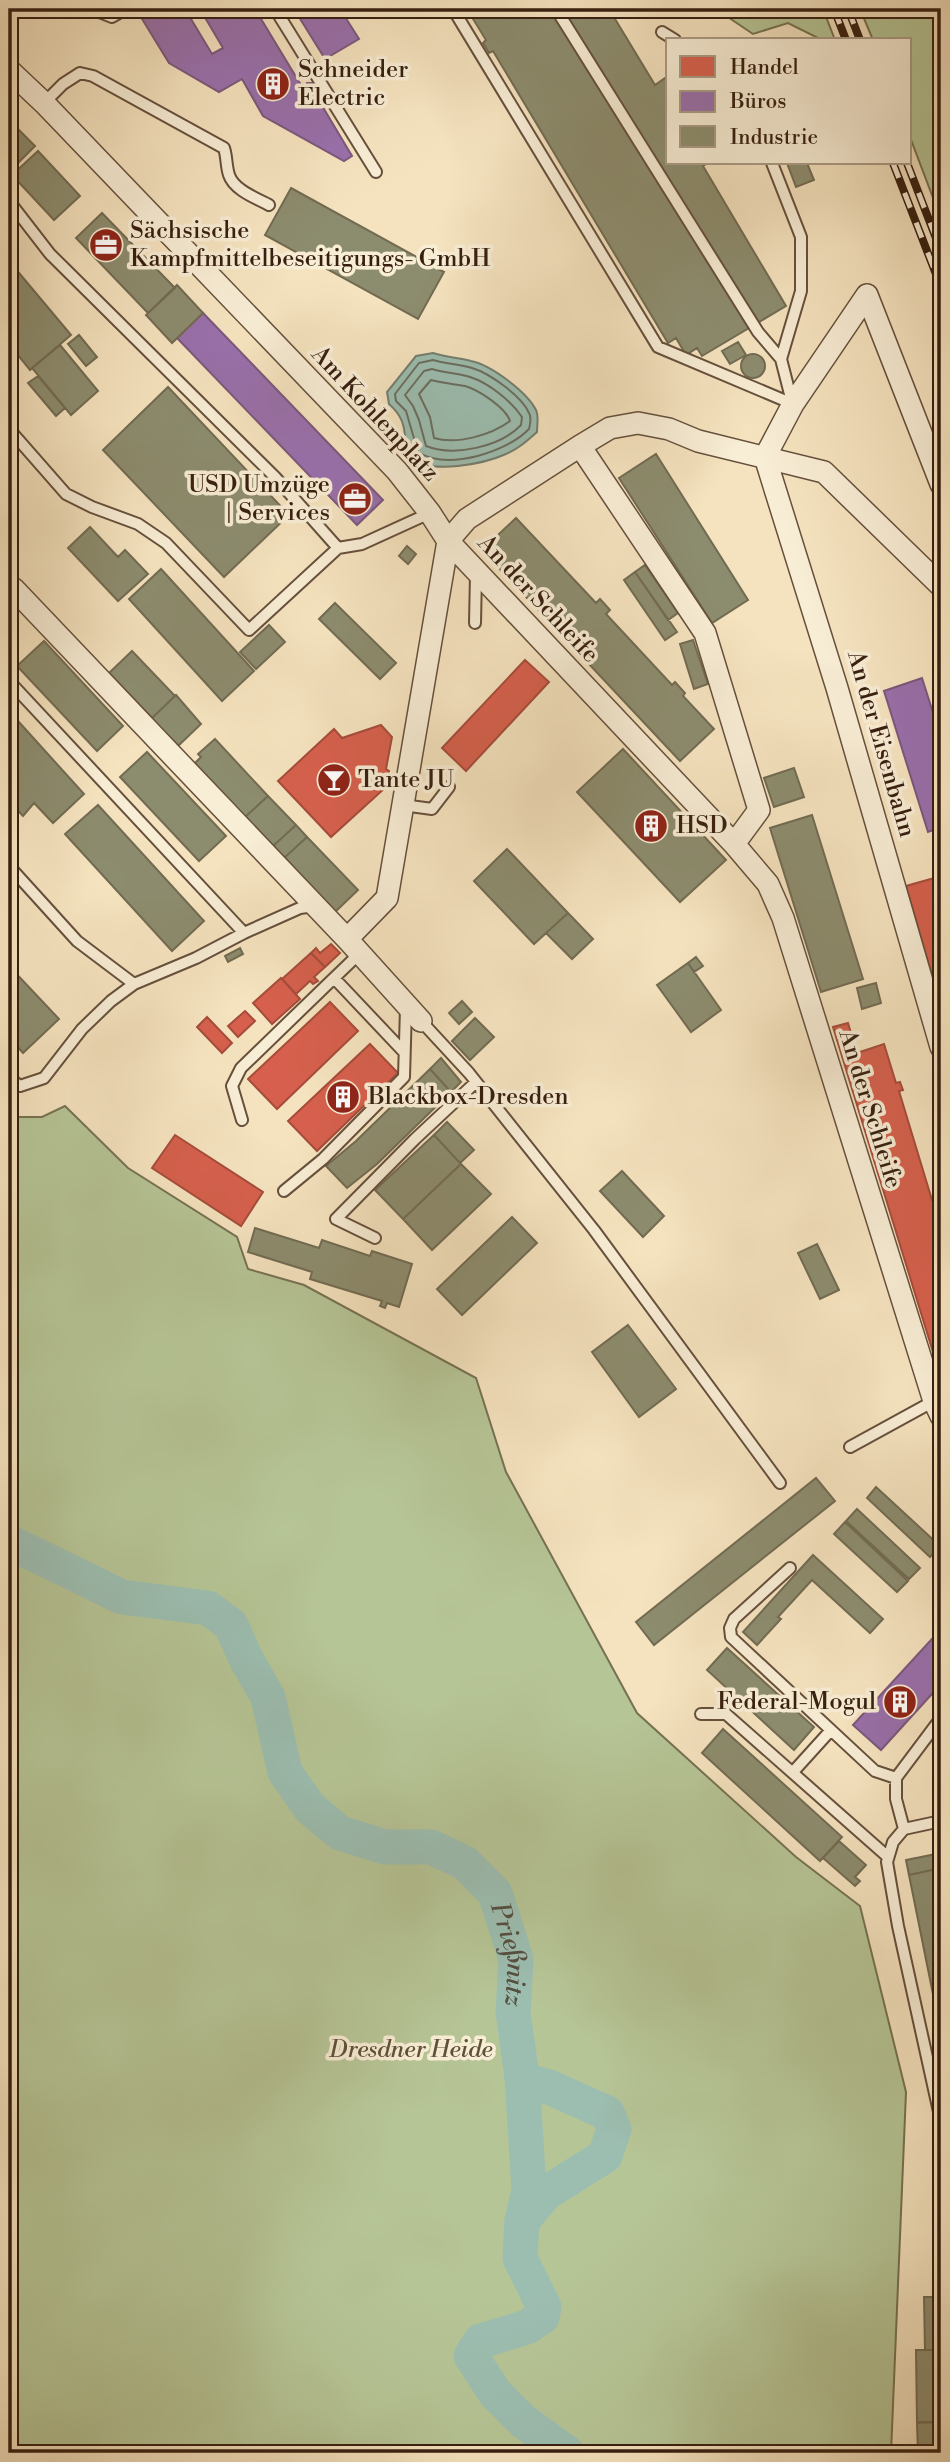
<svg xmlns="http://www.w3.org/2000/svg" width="950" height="2462" font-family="'Libre Bodoni',serif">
<rect width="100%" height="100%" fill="#f5e3bf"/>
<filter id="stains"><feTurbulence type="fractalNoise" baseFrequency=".00286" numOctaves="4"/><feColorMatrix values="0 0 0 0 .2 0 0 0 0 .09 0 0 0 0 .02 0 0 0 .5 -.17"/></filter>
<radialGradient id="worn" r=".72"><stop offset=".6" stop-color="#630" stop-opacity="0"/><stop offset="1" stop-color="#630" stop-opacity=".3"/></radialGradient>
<path fill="#b6c596" stroke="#767253" stroke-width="2" d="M716,9H823L835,40H822L788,23L753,34Z
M860,9H941V219L910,137V40H873Z
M65,1106L128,1168L237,1237L248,1269L304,1285L476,1378L506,1472L637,1713L796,1857L860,1906L906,2092L891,2453H9V1117H42Z"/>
<path fill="#9cbeb1" stroke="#747e71" stroke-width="2" d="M433,353C446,357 458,358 471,361C491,365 527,392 536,410C539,416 537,425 537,432C527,441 518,449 506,454C486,463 429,476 412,457C399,441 413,425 389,404L387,392L416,356Z"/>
<path fill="#d6604d" stroke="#a64c3b" stroke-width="2" d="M525,660L549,682L466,771L442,748Z
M381,725L392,737L386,769L389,771L386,787L331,837L278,781L334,729L342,738Z
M941,876V988L936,989L906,886Z
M331,944L340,953L325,967L311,953L316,948L320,953Z
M311,953L325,967L314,977L318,981L313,984L310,981L296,994L282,979Z
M281,978L300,999L272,1024L253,1003Z
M330,1002L358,1031L277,1109L248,1079Z
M245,1011L255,1021L238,1037L228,1026Z
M207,1017L232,1043L222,1053L197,1027Z
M848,1023L857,1053L884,1044L896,1083L900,1082L903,1090L899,1091L932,1200L936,1199L937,1204L934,1205L941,1228V1367L937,1365L833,1027Z
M370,1044L398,1073L317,1151L288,1121Z
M175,1135L263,1192L241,1226L152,1168Z"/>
<path fill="#9970ab" stroke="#7c587c" stroke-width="2" d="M136,9H185L212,54L223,48L200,9H255L304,90L307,83H313L315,88L312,92L327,100L321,104L352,156L344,161L263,116L242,79L219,92L169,63Z
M294,9H340L359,39L325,59Z
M203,313L383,500L357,525L177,338Z
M922,678L941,738V827L928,832L884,691Z
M941,1629V1684L881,1750L853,1725Z"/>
<path fill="#8c8c6e" stroke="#726b52" stroke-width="2" d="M467,9H609L655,85L668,76V163H708L703,166L786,306L702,356L697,348L686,355L676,338L668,343L493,51L489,53L483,43L486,40Z
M9,120L35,146L16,165L9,158Z
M38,151L80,196L54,220L12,175Z
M787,163H807L814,180L796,187Z
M291,188L444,272L418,319L265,235Z
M102,213L175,288L148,313L76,238Z
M9,261L71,335L30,370L9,344Z
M177,285L203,313L172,343L146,315Z
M79,335L97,357L86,366L68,344Z
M738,342L746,355L730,364L722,351Z
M60,345L98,391L71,415L32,368Z
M741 366a12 12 0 1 1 24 0a12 12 0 1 1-24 0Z
M38,376L65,408L56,416L28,383Z
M168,387L289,515L224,577L103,450Z
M656,454L748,600L712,623L619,478Z
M516,518L596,603L600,599L610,610L606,614L672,685L675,682L685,693L683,696L714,729L680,761L482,550Z
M90,527L118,557L125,550L148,574L118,601L68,548Z
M407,546L416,554L408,564L399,556Z
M645,565L678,613L668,620L635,572Z
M161,569L254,671L222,701L129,599Z
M635,572L677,632L665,640L624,580Z
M335,603L396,663L380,679L319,619Z
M269,625L285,642L256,669L240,652Z
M693,640L708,684L694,689L680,644Z
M44,641L123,726L97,751L17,666Z
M132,651L175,696L152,718L109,673Z
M176,695L201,724L178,746L151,719Z
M9,711L84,794L53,823L34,803L23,816L9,801Z
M215,739L268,796L244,818L194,764L201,757L198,754Z
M623,749L726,860L680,902L577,792Z
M147,752L226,836L199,861L120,777Z
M794,768L804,797L774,807L764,778Z
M268,796L296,825L272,847L244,818Z
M98,805L204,921L172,951L65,834Z
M812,815L863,979L821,992L770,828Z
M296,825L307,837L283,859L272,847Z
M307,837L358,890L334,913L283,859Z
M507,849L568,913L534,944L474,881Z
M568,913L593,939L572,959L546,933Z
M240,948L243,954L228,962L225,956Z
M696,957L703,966L694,972L688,963Z
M688,963L721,1010L691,1032L657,985Z
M9,966L59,1019L23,1053L9,1037Z
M876,983L881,1003L862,1009L857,988Z
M462,1001L472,1012L459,1024L449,1013Z
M475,1018L494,1037L470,1060L452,1041Z
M441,1058L461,1082L451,1092L430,1069Z
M430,1069L451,1092L377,1164L347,1188L326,1166L356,1141Z
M447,1122L474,1150L460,1163L434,1135Z
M434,1135L461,1164L403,1219L375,1190Z
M461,1164L491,1194L432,1250L403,1219Z
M622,1171L664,1216L643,1237L600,1191Z
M512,1217L537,1243L462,1315L437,1289Z
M255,1228L319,1248L322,1240L370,1256L372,1251L412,1264L399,1307L387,1303L385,1308L380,1306L382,1301L310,1279L312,1272L248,1252Z
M817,1244L839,1290L820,1299L798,1253Z
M628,1325L676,1389L639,1417L592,1352Z
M816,1478L835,1501L654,1645L636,1622Z
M876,1487L940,1546L930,1557L867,1498Z
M857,1509L920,1568L909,1579L846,1521Z
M845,1522L908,1581L897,1592L834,1534Z
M813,1555L883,1619L870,1633L812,1580L778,1617L781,1619L757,1645L743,1632Z
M727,1648L814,1727L794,1750L707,1670Z
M723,1729L842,1837L820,1861L702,1753Z
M839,1841L866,1865L855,1877L860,1881L855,1886L823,1858Z
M941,1853V1868L909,1875L906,1860Z
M941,1868V2034L909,1875Z
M924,2297H941V2350H925Z
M916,2350H941V2422H917Z
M917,2423L941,2422V2453H918Z"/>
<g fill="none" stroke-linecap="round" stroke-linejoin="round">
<path stroke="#6a6e60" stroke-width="2" d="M433,360C446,364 459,364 472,368C489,373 522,396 529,413C532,418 530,424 529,429C507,452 448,471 418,452L406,411L396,401L395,394L419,363Z
M432,369C444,373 458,373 470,377C489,383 511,401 522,417L521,425C500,447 454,457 426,446L419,420L413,406L405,395L424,371Z
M431,380C442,383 454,384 465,386C479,390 506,408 510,421C491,435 457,445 434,438L430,417L419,394Z"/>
<g stroke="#9cbeb1" stroke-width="35">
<path id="s1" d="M9,1542L122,1597L208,1608L231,1625L246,1659L268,1697L285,1772L310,1808L340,1833L385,1847H431L465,1863L495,1893L516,1959L513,2012L522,2077L529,2190L522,2221L520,2258L544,2307L542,2317L527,2327L481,2341L471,2356L495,2393L523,2421L567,2453"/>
<path d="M522,2221L546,2193L605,2156L614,2129L607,2113L549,2087L530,2082L522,2077"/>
</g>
<g stroke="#66503c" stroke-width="14">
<path id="service" d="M92,9L112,17L126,9
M275,9L376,172
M453,9L658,347L793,404
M556,9L758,332L781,359
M662,32L675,40
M44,103L63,84L80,73L93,76L224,148C227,157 226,166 229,175C234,190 256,198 269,205
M772,163L801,237V291L781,359L792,402
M9,201L50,254L275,477L338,548
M9,429L66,494L92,507L138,524L166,543L249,630L338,548L362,544L430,513
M475,623L476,574
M9,681L244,933
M403,805L432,809L449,787
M9,866L77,941L134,984
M360,953L334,978L403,1051
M421,1021L469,1073L594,1230L780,1483
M9,1078L20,1086L44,1078L82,1029L111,1001L134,984L196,958L244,933L300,908L315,906
M242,1120L232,1086L241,1068L334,978
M284,1191L323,1159L404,1077L406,1008
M375,1238L336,1219L415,1139L476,1082
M850,1447L934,1401
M790,1568L734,1619L730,1628L731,1637L875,1771L896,1778
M701,1714H726L888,1857
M793,1772L831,1730
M941,1821L904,1829L893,1842L887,1862L898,1926L941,2121
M904,1829L896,1799V1778L941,1718"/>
</g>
<g stroke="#66503c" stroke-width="24">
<path id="minor" d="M9,70L44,103L397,471L430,513L448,541L734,844L768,884L783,918L934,1401L941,1416
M867,295L793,404L765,457L837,688L941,1047
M867,295L941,484
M580,446L705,633L759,810L734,844
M448,541L467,519L580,446L610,428L638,423L669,429L698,441L824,472L941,586
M14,589L347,939L421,1021
M347,939L387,898L448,541"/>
</g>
<use href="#service" stroke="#f8edd5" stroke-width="10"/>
<use href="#minor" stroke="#f8edd5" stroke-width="21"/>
<g stroke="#371f10" stroke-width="8">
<path id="rail" d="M834,9L846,40
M848,9L860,40
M893,163L941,287
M907,163L941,251"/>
</g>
<use href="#rail" stroke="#f8edd5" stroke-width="5" stroke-dasharray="16" stroke-linecap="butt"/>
</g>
<defs>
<g id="building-disc" transform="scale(1.75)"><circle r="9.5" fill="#8f2418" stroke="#f8edd5"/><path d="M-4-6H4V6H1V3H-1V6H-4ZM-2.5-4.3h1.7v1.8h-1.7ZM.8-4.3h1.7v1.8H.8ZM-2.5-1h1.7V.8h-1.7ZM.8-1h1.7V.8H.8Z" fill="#fff"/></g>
<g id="office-disc" transform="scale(1.75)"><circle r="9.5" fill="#8f2418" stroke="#f8edd5"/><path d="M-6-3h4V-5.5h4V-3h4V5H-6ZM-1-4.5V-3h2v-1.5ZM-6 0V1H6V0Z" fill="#fff"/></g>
<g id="bar-disc" transform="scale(1.75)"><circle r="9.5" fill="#8f2418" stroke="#f8edd5"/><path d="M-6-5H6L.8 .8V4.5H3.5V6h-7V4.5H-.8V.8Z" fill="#fff"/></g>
</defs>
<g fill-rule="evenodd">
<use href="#building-disc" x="273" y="84"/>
<use href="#office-disc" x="106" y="245"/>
<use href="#office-disc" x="355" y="499"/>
<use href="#bar-disc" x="334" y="780"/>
<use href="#building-disc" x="651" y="826"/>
<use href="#building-disc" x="343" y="1097"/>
<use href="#building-disc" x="900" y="1702"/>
</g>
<g text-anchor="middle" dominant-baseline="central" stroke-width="7" stroke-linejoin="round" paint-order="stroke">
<g font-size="24" fill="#371f10" stroke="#f8edd5" text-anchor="start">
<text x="298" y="70">Schneider<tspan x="298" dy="28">Electric</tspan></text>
<text x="130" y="231">Sächsische<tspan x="130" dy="28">Kampfmittelbeseitigungs- GmbH</tspan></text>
<text x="330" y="485" text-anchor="end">USD Umzüge<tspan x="330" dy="28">| Services</tspan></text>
<text x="358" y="780">Tante JU</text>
<text x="676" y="826">HSD</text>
<text x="368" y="1097">Blackbox-Dresden</text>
<text x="876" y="1702" text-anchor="end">Federal-Mogul</text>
</g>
<g font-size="24" fill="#371f10" stroke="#f8edd5">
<text transform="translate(375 414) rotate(47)">Am Kohlenplatz</text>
<text transform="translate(538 599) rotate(47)">An der Schleife</text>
<text transform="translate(881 744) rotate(74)">An der Eisenbahn</text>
<text transform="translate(870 1109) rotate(73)">An der Schleife</text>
</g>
<g font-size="24" font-style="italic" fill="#5d5138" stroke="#f8edd5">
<text x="411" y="2050">Dresdner Heide</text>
</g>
<g font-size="26" font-style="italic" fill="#554f40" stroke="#f8edd5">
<text stroke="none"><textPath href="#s1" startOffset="719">Prießnitz</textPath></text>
</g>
</g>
<rect width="950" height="2462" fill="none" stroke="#f5e3bf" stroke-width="35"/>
<rect x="10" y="10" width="929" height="2441" fill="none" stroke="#371f10" stroke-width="3.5"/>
<rect x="18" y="18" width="915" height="2427" fill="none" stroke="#371f10" stroke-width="2"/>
<rect x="666" y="38" width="245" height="126" fill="#f8edd5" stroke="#ab9b86" stroke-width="2"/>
<rect x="680" y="56" width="35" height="21" fill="#d6604d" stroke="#ab9b86" stroke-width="2"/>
<text x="730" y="74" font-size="21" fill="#371f10">Handel</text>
<rect x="680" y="91" width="35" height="21" fill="#9970ab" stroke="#ab9b86" stroke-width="2"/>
<text x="730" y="108" font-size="21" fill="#371f10">Büros</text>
<rect x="680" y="126" width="35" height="21" fill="#8c8c6e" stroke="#ab9b86" stroke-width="2"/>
<text x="730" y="144" font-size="21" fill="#371f10">Industrie</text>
<rect width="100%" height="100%" filter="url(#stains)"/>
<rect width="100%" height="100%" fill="url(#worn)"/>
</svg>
